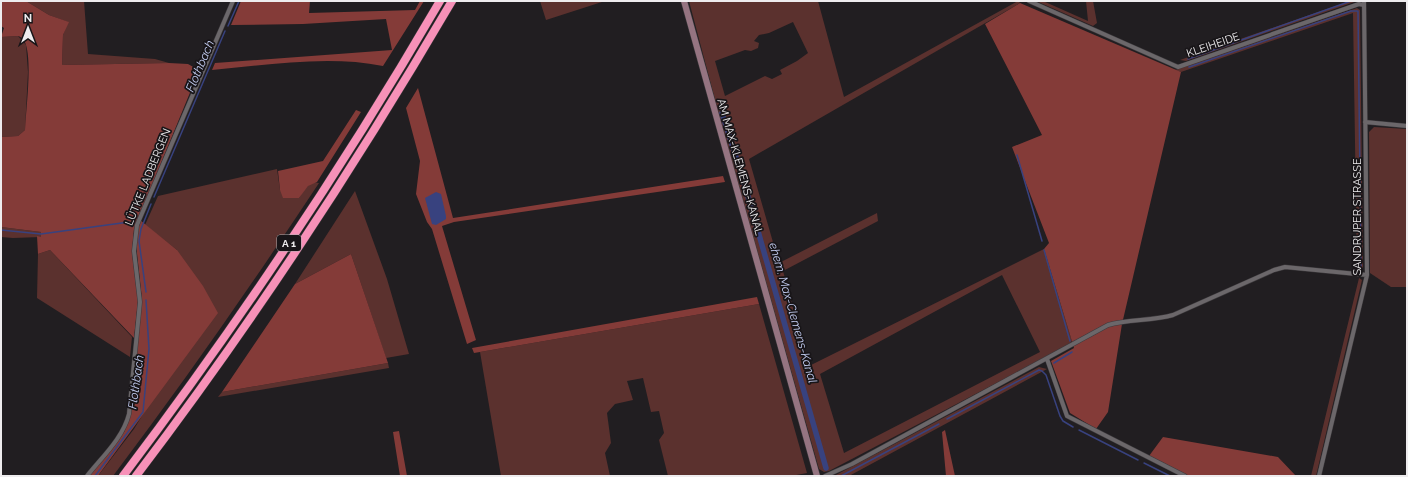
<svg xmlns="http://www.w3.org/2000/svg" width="1408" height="477" font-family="Raleway,sans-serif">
<rect width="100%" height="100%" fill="#211e21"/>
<path fill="#5b312e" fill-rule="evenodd" d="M26,1H84L88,54L155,59L169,63L62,65L63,35L68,22L49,15Z
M540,1H605L546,20Z
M689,1H818L844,97L1018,1L1020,3L749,159L779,263L877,213L878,221L783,271L809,366L1044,249L1072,341L1069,345L829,471L824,472L819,469L724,134ZM793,22L808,53L797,61L780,70L782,74L772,79L765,76L725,96L715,61L745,50L751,51L758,48L759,43L754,41L759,35L769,33ZM1002,275L1040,352L844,453L820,374Z
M1036,1H1043L1088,21L1086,1H1093L1097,23L1093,26Z
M1350,1H1357L1186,61L1180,60Z
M1357,8L1360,10L1363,268L1357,272L1353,13L1181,72L1175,70Z
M18,36L26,45L28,72L25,130L18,136L1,137V37Z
M1374,127L1407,129V287H1391L1370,273L1369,132Z
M277,169L280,190L299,198C304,190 309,180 319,183C253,283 185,381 113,476H98L134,429L145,411L177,250L145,225L158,196Z
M355,191L387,279L409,354L386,358L351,254L295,284Z
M1,227L41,232V237L13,238L1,237Z
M50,250L132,337L130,357L37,298L38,254Z
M1359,278L1362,280L1316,476H1311Z
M759,304L807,473L791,476H668L659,440L664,433L659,411L651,412L643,378L627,381L633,400L615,404L607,413L611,443L605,453L610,476H501L480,352Z
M388,363L389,368L218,397L222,392Z
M1039,367L1047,369L849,476H834Z"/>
<path fill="#843b38" d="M1,1H26L49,15L69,22L63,35L62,65L169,63L188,64L195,68L196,78L134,229L132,252L138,301L134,338L50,250L38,254L37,236L41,237V232L1,227V137L18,136L25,130C26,108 32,65 26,45C25,41 22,37 18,36L1,37L4,28L1,26Z
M241,1H310L309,13L415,10L420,1H424L383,66C328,55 268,65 212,70L215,63L392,50L386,19L303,24L231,25Z
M1020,3L1181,72L1122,324L1108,412L1096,429L1070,413L1051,361L1074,348L1044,249L1049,243L1012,147L1042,135L985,24Z
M418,88L453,218L723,176L725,182L454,222L442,226L476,340L467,344L432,229L427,222L416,194L420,161L406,108Z
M356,110L361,112L317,182L308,186L299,198H283L280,190L278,171L323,161Z
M140,220L177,250L203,286L218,313L100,473L98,476H89L124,432L128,422L142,300L136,244Z
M351,254L388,363L222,392L295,284Z
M757,297L759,304L480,352L474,353L472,348Z
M945,430L955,476H946L942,432Z
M399,431L407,476H400L393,432Z
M1163,437L1278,457L1296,476H1189L1149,456Z"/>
<path fill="#38427f" d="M436,192L441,194L446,216V219L436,225L432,224L425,198Z"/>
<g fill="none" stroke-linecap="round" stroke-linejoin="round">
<path stroke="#38427f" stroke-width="1.5" d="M1358,11L1361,266
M228,26L239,1
M1188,59L1351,1
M1189,67L1351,11H1357
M1017,155L1042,241
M154,197L225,31
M1,230L41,234L129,222
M1044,250L1070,341
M146,292L139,241L141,229L151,204
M1054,363L1072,352
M947,419L1039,370L1042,371L1046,375L1060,416L1063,421L1073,427
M1079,430L1138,460
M1144,463L1170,476
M95,476L143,412L149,349L146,300
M841,476L939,424"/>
<path stroke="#38427f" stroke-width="5.5" d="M722,113L736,157
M739,165L826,468"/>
<g stroke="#3d3a3d" stroke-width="5">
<path id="minor" d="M1029,1L1178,67L1359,4L1364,5
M1365,122L1407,126
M1047,359L1067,416L1185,476
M87,476C102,457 123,438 129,414L140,302L134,251L137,225L233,1
M825,476L852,464L1108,325C1129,319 1152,321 1173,315L1274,270L1285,267L1367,275
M1319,476L1367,275L1364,1"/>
</g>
<g stroke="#3d3a3d" stroke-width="7">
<path id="secondary" d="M684,1L817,476"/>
</g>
<g stroke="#3d3a3d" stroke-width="9">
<path id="motorway" d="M123,476C238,324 344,166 440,1
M136,476C251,325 356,165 452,1"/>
</g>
<use href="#minor" stroke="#6b676a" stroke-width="4"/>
<use href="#secondary" stroke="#957481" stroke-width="6"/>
<use href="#motorway" stroke="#f791b8" stroke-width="8"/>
</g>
<g text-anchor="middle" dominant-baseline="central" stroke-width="3.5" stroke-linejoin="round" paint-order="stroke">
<rect fill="#181518" stroke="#aeacae" stroke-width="1" x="277" y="235" width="24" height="16" rx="3"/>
<g font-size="10" font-weight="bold" fill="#eeecee">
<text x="289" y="243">A 1</text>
</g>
<g font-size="11" fill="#eeecee" stroke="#181518">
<text transform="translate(1213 45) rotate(-19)">KLEIHEIDE</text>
<text transform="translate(740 167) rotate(74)">AM MAX-KLEMENS-KANAL</text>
<text transform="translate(148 177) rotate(-68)">LÜTKE LADBERGEN</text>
<text transform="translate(1357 217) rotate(-90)">SANDRUPER STRASSE</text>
</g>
<g font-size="12" font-style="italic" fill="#c4cef3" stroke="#181518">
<text transform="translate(200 66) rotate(-67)">Flothbach</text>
<text transform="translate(793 313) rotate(74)">ehem. Max-Clemens-Kanal</text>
<text transform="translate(136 382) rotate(-82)">Flothbach</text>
</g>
</g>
<rect width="1408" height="477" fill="none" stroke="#eeecee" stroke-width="4"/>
<g transform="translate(28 28)" stroke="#181518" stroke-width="3" paint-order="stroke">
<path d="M0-3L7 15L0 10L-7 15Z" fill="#eeecee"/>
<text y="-6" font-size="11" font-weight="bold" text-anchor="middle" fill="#eeecee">N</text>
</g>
</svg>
